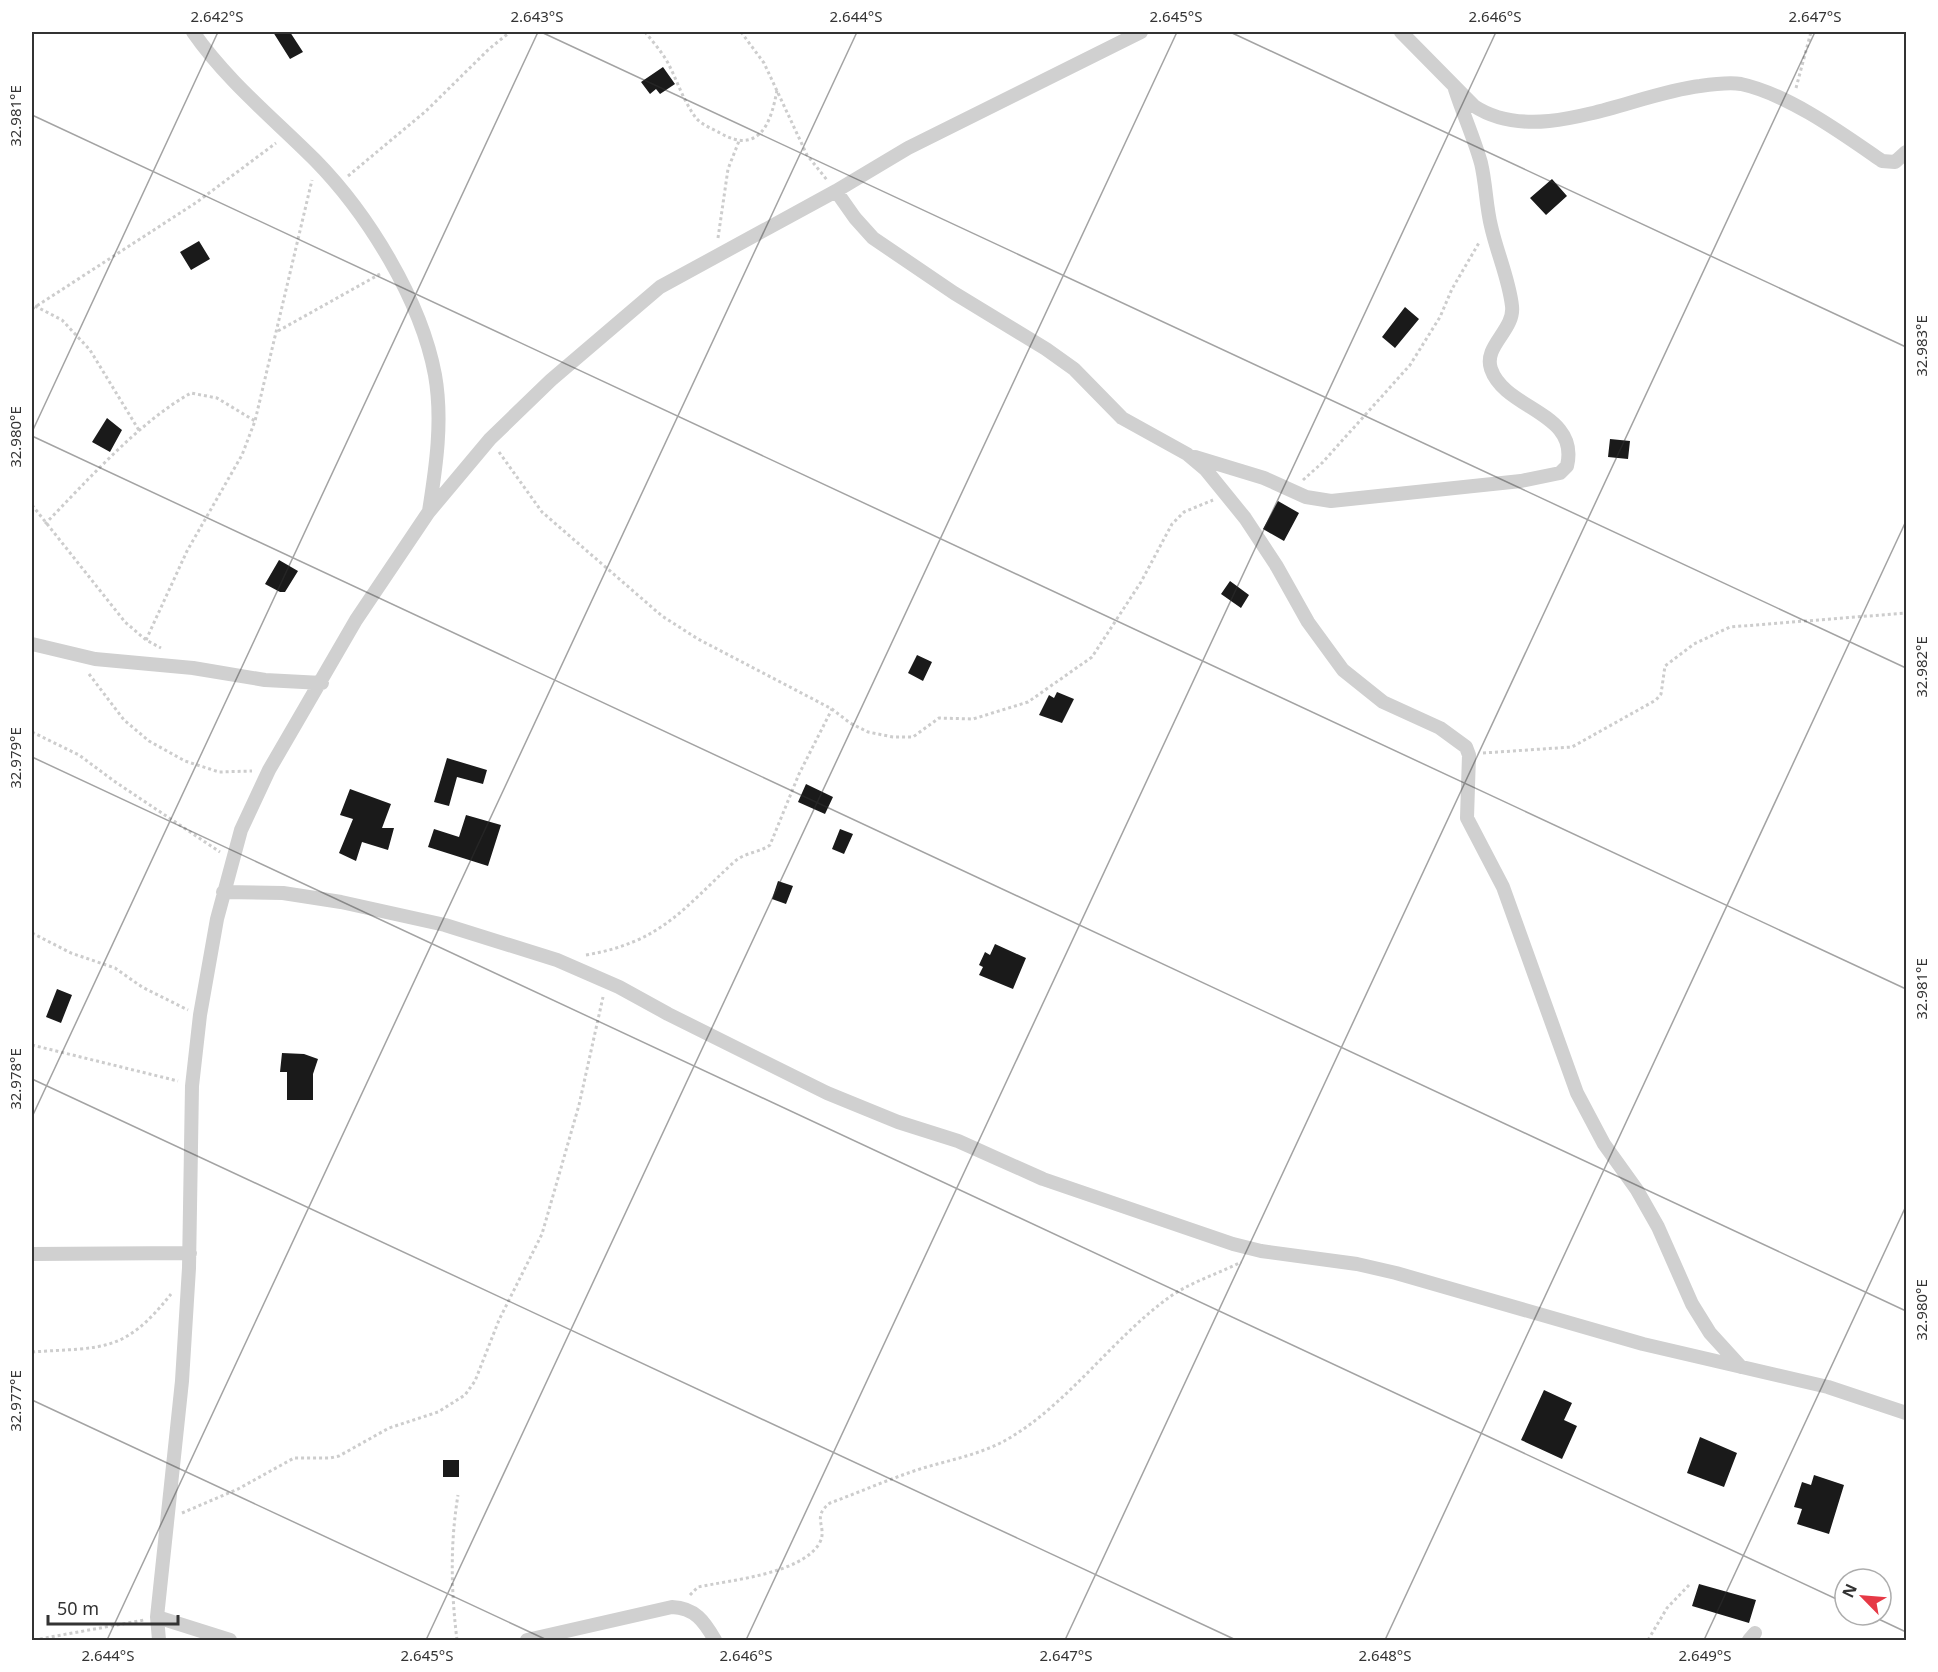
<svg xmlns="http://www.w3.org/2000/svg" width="1938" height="1672" font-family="'Noto Sans',sans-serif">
<rect width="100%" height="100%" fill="#fff"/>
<path fill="#1a1a1a" d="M273,32H290L303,52L290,59Z
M663,67L675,84L660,94L656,89L650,94L641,82Z
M1552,179L1567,196L1546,215L1530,198Z
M199,241L210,259L191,270L180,252Z
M1405,307L1419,319L1395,348L1382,337Z
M107,418L122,430L110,452L92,442Z
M1610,439L1630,441L1628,459L1608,457Z
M1278,501L1299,513L1284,541L1263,529Z
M279,560L298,571L285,592H280L265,584Z
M1230,581L1249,595L1241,608L1221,594Z
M917,655L932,662L923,681L908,673Z
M1057,692L1074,699L1062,723L1039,715L1049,695L1054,698Z
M447,758L487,770L483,784L457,777L449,806L434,802Z
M806,784L833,797L825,814L798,802Z
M350,789L391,804L382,828H394L388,850L362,842L356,861L339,853L353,819L340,815Z
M466,815L501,825L488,866L428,847L434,829L459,837Z
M840,829L853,834L844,854L832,849Z
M778,881L793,886L786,904L772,899Z
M995,944L1026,958L1013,989L979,975L983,967L979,965L985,952L990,955Z
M57,989L72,995L61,1023L46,1017Z
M282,1053L304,1054L318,1059L313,1074V1100H287V1072H280Z
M1544,1390L1572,1403L1564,1420L1577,1426L1562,1459L1521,1440Z
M1700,1437L1737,1453L1724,1487L1687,1473Z
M443,1460H459V1477H443Z
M1814,1475L1844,1485L1829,1534L1797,1524L1802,1509L1794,1507L1802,1482L1811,1485Z
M1699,1584L1756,1600L1749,1623L1692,1606Z"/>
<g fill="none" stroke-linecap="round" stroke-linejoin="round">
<path stroke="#cdcdcd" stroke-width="3" stroke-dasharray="3 3" stroke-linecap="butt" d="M645,32C653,42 663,53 669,65C678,83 684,102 696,118C702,125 713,129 720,133C759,155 771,124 777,90
M741,32L764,63L807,155L827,180
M1796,88L1811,32
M348,176L426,111L489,49L510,32
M718,238L728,169L739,141
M35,306L62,320L90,350L140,432
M32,309L197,202L276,143
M278,331L380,274
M499,452L542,512L662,616L698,639L832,709L850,723L868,732L893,737H913L939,718L973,719L1028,702L1092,657L1141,582L1172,524L1184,512L1213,500
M1303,480L1322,463L1410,365L1440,317L1452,289L1480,241
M32,505L125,622L146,640L161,648
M45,524C86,482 140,421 191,393L217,398L255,421
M146,640L187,551L242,455L255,421L312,180
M89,674L124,720L149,741L185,761L219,772L252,771
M32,732L79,755L114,781L220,852
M1483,753L1572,747L1656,700L1661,694L1665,666L1694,644L1730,627L1906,613
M32,933L71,953L115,968L142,987L188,1010
M586,955C661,942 682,910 734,862C745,852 759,853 770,845L799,774L832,709
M32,1045L178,1081
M32,1352C102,1347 124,1354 171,1294
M182,1513L238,1489L294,1458H330L339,1456L389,1428L438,1412L465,1395L475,1381L499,1320L542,1234L579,1105L603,997
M690,1595L698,1587C731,1580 800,1574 819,1544C829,1527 810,1518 830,1503C860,1492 889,1479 920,1469C949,1460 979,1455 1006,1440C1068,1405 1113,1337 1171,1296C1193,1281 1218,1274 1241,1262
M34,1640L144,1620
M457,1640C451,1591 450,1544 458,1495
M1648,1640L1667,1608L1691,1583"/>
<path stroke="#d0d0d0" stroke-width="14" d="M193,32C227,81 273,118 315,160C368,214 421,300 435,375C443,420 436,467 429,511
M1401,32L1474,106C1538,148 1632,94 1700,86C1714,84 1728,82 1741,84C1788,94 1843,134 1882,161L1895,162L1906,152
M836,191L855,218L873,238L954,293L1046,349L1074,369L1122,418L1187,454L1206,470L1245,518L1276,565L1308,622L1343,670L1383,702L1440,728L1466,747L1469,755L1467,818L1503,887L1577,1093L1604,1144L1637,1190L1658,1227L1692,1304L1710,1333L1741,1367
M1195,457L1264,478L1306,497L1331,501L1521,481L1560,473L1567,466C1580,412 1505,410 1491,369C1483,346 1515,330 1512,306C1509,279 1497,253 1491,226C1486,206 1486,184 1481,163C1474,138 1463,114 1455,89
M32,644L95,659L193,668L265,680L322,683
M223,892L283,893L341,902L445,925L557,960L619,987L668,1014L827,1093L898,1122L958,1141L1043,1179L1233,1244L1261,1251L1357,1264L1396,1273L1643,1344L1828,1387L1906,1413
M32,1254L190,1253
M157,1617L230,1640
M159,1640L157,1617L182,1381L189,1268L192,1086L200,1015L217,919L241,830L269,770L356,620L428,513L490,439L551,380L660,287L836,191L908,148L1141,32
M527,1640L672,1607C695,1608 704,1621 715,1640
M1749,1640L1755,1633"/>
</g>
<path fill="none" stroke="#333" stroke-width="1.5" stroke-opacity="0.45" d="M541,32L1906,668M1230,32L1906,347M32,115L1906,989M32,432L218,32M32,436L1906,1311M32,757L1845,1603M32,1079L1236,1640M32,1117L538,32M32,1400L547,1640M1870,1615L1906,1632M107,1640L857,32M426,1640L1177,32M746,1640L1496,32M1065,1640L1815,32M1385,1640L1906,521M1704,1640L1906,1206"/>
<rect width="1938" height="1672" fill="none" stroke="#ffffff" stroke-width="66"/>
<g transform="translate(1863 1597) rotate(295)"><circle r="28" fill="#ffffff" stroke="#adadad" stroke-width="1.5"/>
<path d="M0-4.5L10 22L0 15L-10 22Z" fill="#e63946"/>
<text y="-9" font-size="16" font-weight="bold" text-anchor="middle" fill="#333333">N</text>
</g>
<path d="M48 1615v9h130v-9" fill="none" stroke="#333333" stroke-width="3"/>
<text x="57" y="1615" font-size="18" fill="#333333" stroke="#ffffff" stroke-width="4.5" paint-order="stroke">50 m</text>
<rect x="33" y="33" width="1872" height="1606" fill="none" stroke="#333" stroke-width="2"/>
<g font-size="15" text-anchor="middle" fill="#333">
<text x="217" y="22">2.642°S</text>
<text x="537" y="22">2.643°S</text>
<text x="856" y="22">2.644°S</text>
<text x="1176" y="22">2.645°S</text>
<text x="1495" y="22">2.646°S</text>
<text x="1815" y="22">2.647°S</text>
<text transform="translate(16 116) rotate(-90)" y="5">32.981°E</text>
<text transform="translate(1922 346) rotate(-90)" y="5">32.983°E</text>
<text transform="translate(16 437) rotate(-90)" y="5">32.980°E</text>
<text transform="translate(1922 667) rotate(-90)" y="5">32.982°E</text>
<text transform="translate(16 758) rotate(-90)" y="5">32.979°E</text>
<text transform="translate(1922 989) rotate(-90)" y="5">32.981°E</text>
<text transform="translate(16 1079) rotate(-90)" y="5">32.978°E</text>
<text transform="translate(1922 1310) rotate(-90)" y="5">32.980°E</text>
<text transform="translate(16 1401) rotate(-90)" y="5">32.977°E</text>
<text x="108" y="1661">2.644°S</text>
<text x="427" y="1661">2.645°S</text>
<text x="746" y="1661">2.646°S</text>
<text x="1066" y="1661">2.647°S</text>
<text x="1385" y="1661">2.648°S</text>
<text x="1705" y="1661">2.649°S</text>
</g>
</svg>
